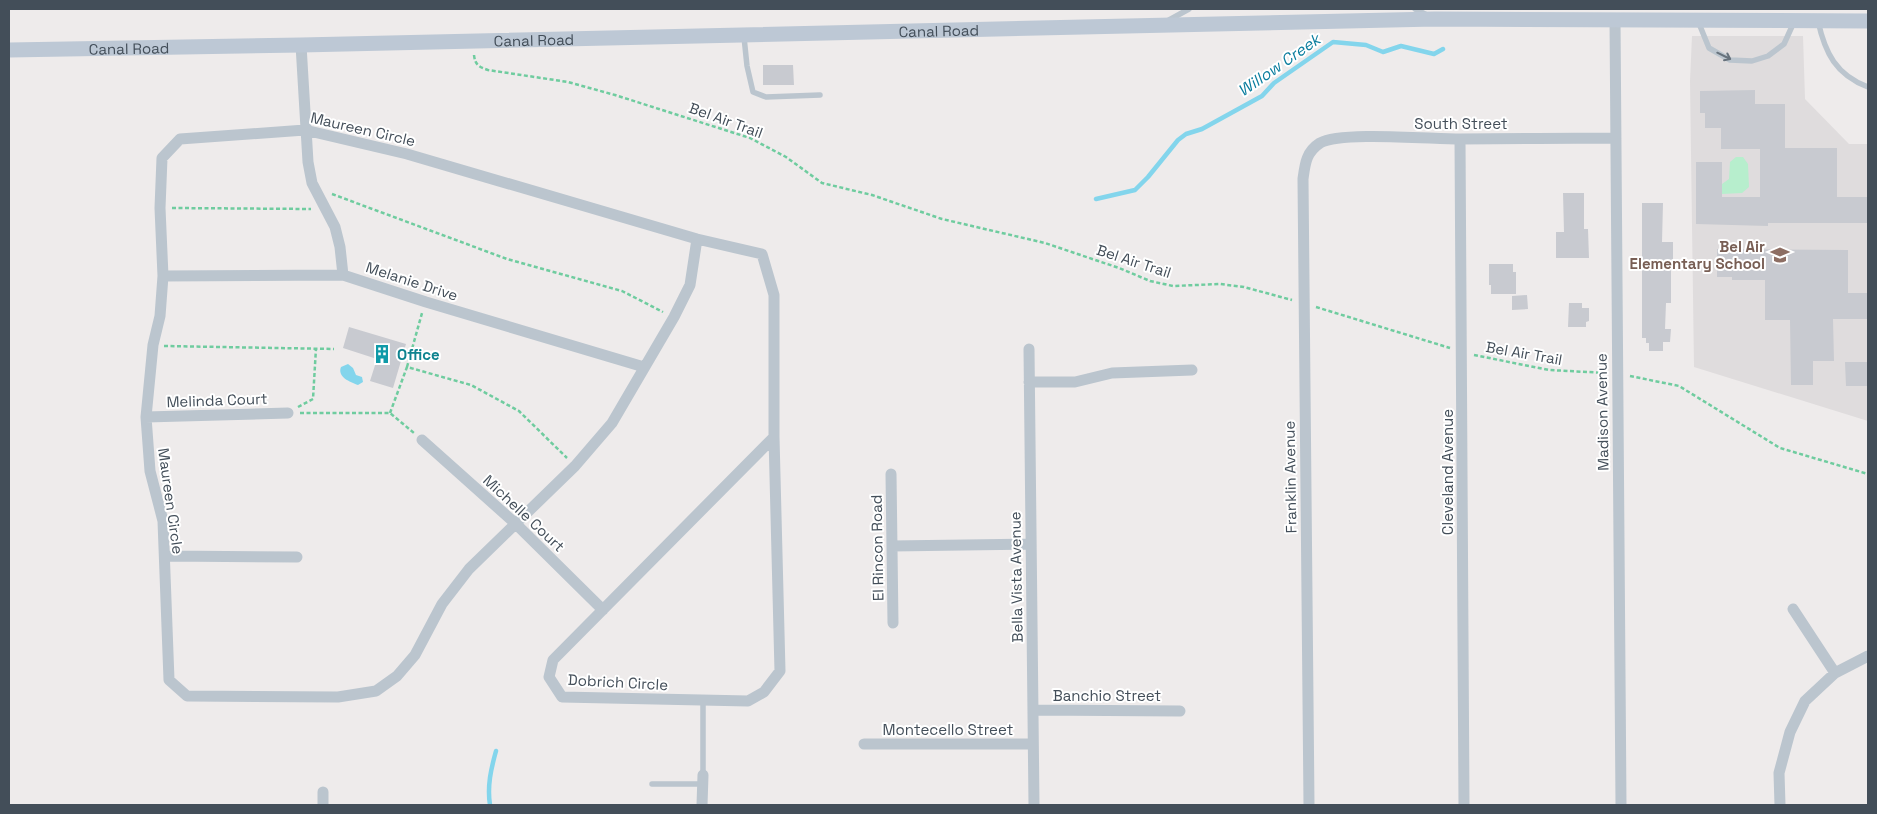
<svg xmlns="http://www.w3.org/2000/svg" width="1877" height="814" font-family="'Space Grotesk',sans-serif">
<rect width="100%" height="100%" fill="#eeebeb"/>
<path fill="#dfdcdd" d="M1692,36H1803L1805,99L1849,144H1868V421L1694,367L1690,81Z"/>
<path fill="#b7eecd" d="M1736,157H1743L1748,164L1749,187L1742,193L1722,194V184L1729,179L1730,162Z"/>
<path fill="#83d5ec" d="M348,364L353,368L356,375L362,377L363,382L358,385C350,382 337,377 341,367Z"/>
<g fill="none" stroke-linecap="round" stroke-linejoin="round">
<path stroke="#83d5ec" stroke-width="4.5" d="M1096,199L1135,190L1148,177L1178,140L1186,134L1202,129L1262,96L1274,83L1333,42L1366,45L1383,52L1401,46L1434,54L1443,49
M490,805C487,786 491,769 496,751"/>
</g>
<path fill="#c8cad0" d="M763,65H793L794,85H763Z
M1755,90V104H1785V148H1837V197H1868V223H1768V226L1696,224V162H1722V197H1760V149H1721V128H1705V113H1700V91Z
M1563,193H1584V229H1588L1589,258H1556V232H1564Z
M1642,203H1663L1662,242H1673V264H1671V303H1666L1665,329H1671L1670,342H1663V351H1649V343H1646V338H1642Z
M1717,249L1848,250V293H1868V319H1833L1834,361H1813V385H1791L1790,320H1765V280H1732V277H1717Z
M1489,264H1513V272H1516V294H1491V285H1489Z
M1527,295L1528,309L1512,310V296Z
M1569,303H1582V308H1589V321L1586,322V327H1568Z
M349,327L406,344L393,388L370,381L377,359L343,348Z
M1845,362H1868V386H1846Z"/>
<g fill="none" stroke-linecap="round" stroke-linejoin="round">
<path stroke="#6fcc9f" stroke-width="2.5" stroke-dasharray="4 2.5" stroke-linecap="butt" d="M474,55C475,65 479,67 488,70L568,82L615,95L750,138L786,157L822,183L872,195L942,219L1045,243L1119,268L1150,281L1173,286L1220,284L1244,287L1292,300
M332,194L507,259L622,291L663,312
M172,208L311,209
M1316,307L1450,348
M164,346L334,349
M1474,355L1549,370L1607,373
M407,367L422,313
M1630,376L1679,386L1780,448L1868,474
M298,407L313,399L316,348
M300,413H390L414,433
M390,413L407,367L471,385L519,411L567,458"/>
<path stroke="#bbc5ce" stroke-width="5.5" d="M1415,9L1427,15
M1169,20L1189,9
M1698,21L1709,48L1730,60L1752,61L1768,56L1784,44L1794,22
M1818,21C1825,53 1836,75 1868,87
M744,37L747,66L753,92L766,97L820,95
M703,775V700
M652,784H702"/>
<path stroke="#bbc5ce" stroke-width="11" d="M1615,19L1621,805
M301,45L308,162L312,183L335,227L340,247L343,275
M1460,139L1464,805
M697,239L690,285L674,317L612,423L575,466L469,569L442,604L415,655L397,676L376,691L338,697L187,696L169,680L163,521L150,471L146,417L153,345L160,316L163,276L160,208L162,158L180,139L305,130L407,154L697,239L762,254L774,295V437L780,671L764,692L748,701L562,697L549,677L553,660L774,437
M163,276L343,275L426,302L644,367
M1029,349L1034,805
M1029,382H1075L1112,373L1192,370
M146,417L288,413
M422,440L516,524L603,610
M891,474L893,623
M892,546L1030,544
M165,556L297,557
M1793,609L1835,673
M1034,710L1180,711
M864,744H1033
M323,805V792
M702,805L703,775
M1309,805L1303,179C1305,164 1306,152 1320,143C1341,131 1430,139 1460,139C1512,139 1564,138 1616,138
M1780,805L1779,773L1790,732L1805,701L1835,673L1868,656"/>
<path stroke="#bdc8d5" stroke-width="15" id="s1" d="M9,50L301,45L1435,19L1868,21"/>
</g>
<defs><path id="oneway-shaft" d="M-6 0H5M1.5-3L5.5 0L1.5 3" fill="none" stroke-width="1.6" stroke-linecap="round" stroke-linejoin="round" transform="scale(1.25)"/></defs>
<use stroke="#67727c" href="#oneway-shaft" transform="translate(1724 56) rotate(26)"/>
<defs>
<g id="school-bare" transform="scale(1.5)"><path d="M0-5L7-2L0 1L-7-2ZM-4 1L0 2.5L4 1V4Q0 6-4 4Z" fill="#8d6e63" stroke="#fff" stroke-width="2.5" paint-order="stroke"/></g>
<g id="building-bare" transform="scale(1.5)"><path d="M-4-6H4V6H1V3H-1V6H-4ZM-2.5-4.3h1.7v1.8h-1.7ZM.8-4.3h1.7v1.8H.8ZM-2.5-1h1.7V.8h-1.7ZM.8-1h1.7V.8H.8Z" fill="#0f9aa8" stroke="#fff" stroke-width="2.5" paint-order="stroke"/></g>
</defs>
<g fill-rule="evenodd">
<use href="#school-bare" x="1780" y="255"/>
<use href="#building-bare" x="382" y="354"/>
</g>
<g text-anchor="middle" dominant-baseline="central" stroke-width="4" stroke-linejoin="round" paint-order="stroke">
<g font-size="15" fill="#434e59" stroke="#fff">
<text stroke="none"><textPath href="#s1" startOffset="930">Canal Road</textPath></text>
<text stroke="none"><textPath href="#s1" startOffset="525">Canal Road</textPath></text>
<text stroke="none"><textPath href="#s1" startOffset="120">Canal Road</textPath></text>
<text transform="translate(726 120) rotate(20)">Bel Air Trail</text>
<text x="1461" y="123">South Street</text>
<text transform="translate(363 129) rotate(13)">Maureen Circle</text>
<text transform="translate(1134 261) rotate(18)">Bel Air Trail</text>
<text transform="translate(412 281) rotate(18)">Melanie Drive</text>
<text transform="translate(1524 353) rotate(10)">Bel Air Trail</text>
<text transform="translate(217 400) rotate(-2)">Melinda Court</text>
<text transform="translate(1602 412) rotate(-91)">Madison Avenue</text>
<text transform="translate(1447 472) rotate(-90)">Cleveland Avenue</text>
<text transform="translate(1290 477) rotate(-91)">Franklin Avenue</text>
<text transform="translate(171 501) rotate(82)">Maureen Circle</text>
<text transform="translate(524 513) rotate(43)">Michelle Court</text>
<text transform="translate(877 548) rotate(-91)">El Rincon Road</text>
<text transform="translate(1016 577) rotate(-91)">Bella Vista Avenue</text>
<text transform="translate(618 682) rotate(3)">Dobrich Circle</text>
<text x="1107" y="695">Banchio Street</text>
<text x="948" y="729">Montecello Street</text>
</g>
<g font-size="15" font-weight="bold" fill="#785e54" stroke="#fff" text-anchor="end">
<text x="1765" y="246">Bel Air<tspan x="1765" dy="17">Elementary School</tspan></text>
</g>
<g font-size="15" font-weight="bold" fill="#0d838f" stroke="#fff" text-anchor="start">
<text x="397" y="354">Office</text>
</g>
<g font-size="16" font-style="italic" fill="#0a7d9e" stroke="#fff">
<text transform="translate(1279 65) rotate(-35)">Willow Creek</text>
</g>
</g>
<rect width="1877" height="814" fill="none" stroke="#434e59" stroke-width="20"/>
</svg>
